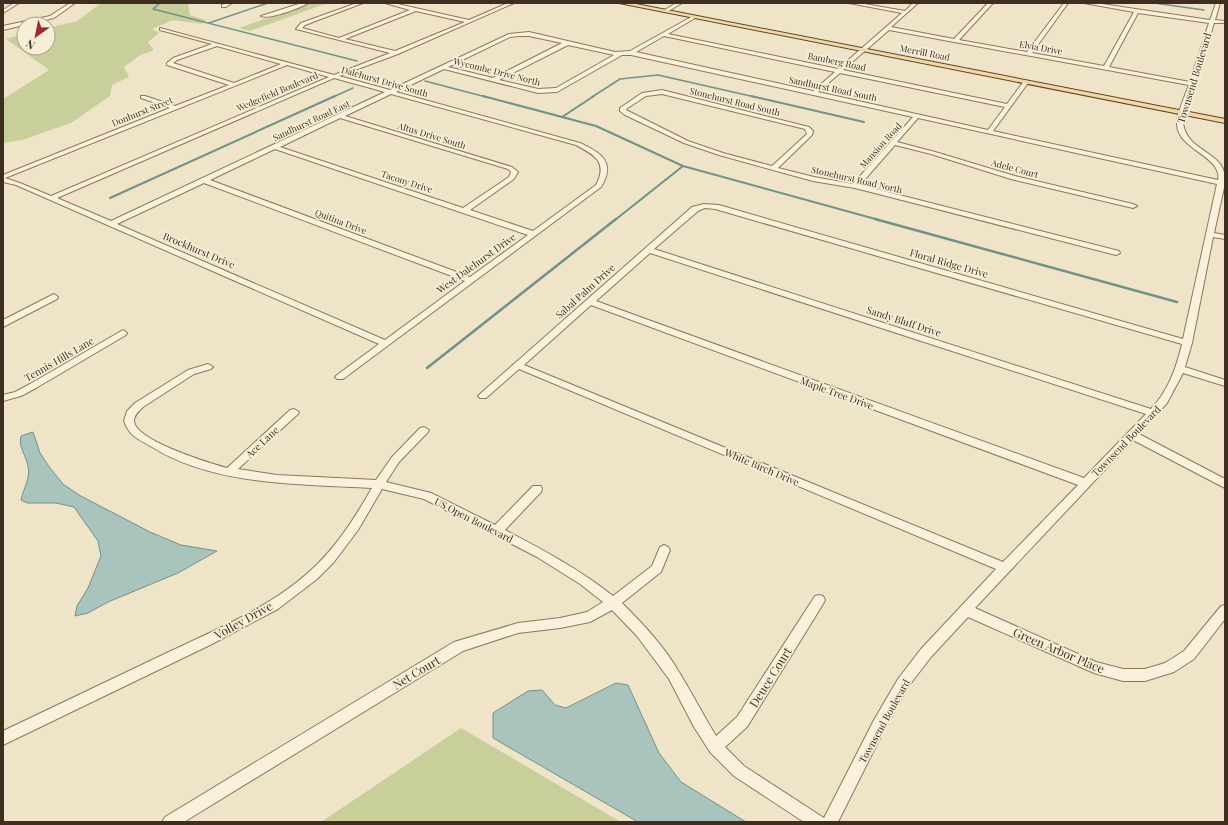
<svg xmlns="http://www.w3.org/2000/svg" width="1228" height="825" font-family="'Playfair Display',serif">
<rect width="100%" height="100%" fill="#f0e4c8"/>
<path fill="#c9cf9b" d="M101,3H188L190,15L206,20L201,24L173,20L152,29L159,33L148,42L154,50L139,56L124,67L129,77L112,85L110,96L71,123L22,140L3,143V99L49,70L6,39L24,34V48H48V28L77,21Z
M309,3H328L250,31L239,28Z
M461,728L621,822H321Z"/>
<path fill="#a9c4bc" stroke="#6f938a" d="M33,432L40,453L50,468L63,484L79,495L150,532L181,545L217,551L178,573L108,602L88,613L75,616L77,606L88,588L101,556L98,541L74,507L56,503H27L21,500C23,489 31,478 28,466C26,455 18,447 21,436Z
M616,683L628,685L659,753L681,782L746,822H638L493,738V713L528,691L542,690L555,705L566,708Z"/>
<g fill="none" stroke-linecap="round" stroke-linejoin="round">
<path stroke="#6f938a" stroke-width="1.5" d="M1154,3L1204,10
M153,9L357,61
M153,9L160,3
M209,23L268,3
M425,81L486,97
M333,97L353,88
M592,97L620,79L658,75L755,97"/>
<path stroke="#6f938a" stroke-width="2" d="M483,96L596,126L683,166
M751,96L864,122
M562,117L594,96
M110,198L335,96
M615,220L683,166L879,220"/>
<path stroke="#6f938a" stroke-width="2.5" d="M875,219L1177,302
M427,368L616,219"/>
<g stroke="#8d765c" stroke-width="2">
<path id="minor" d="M14,3H19L3,13V10Z
M70,3H75L54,18L3,30V26L50,16Z
M226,3H232L226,7H222V5Z
M302,3H308C301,8 268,20 261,16Z
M357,3H363L305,25L302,28L339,38L410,10L385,3H393L469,20L508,3H514L398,54L339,76L390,90L509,34L529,32L615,52L630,51L693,16L695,18L668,34L838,69L902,13L849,3H859L905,11L913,3H918L891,27L954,39L988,3H993L959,40L1027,52L1064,3H1068L1032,53L1104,66L1134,12L1084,3H1095L1210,20L1216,3H1220L1215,20L1225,21V23H1214L1183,122C1186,154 1228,150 1225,183L1214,233L1225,235V239L1213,237L1192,343L1185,367L1225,380V386L1183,373L1167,403L1139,434L1225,479V488L1133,440L975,608L1096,662L1123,669H1145L1165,663L1184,651L1221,606L1225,605V619L1194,659L1174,672L1145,681H1123L1094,673L968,617L931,657L908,687L884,730L838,822H804L734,776L710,752L694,727L669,679L637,636L612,610L590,622L560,628L518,633L463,651L184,822H162L165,817L454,642L518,623L560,618L587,612L603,602L580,584L537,557L424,499L382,489L358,530L334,562L317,579L278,609L212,644L3,745V731C60,704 116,677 173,650C220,628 270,607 309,572C336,548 354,519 372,488C301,484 214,486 152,447C137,438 130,437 124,421L127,411L135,403L188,370L208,364L213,367L211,369L194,374L143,407C139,411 135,414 134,420C133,440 210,463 227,468L290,410L294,409L299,412L298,414L238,469L277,475L376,480L392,457L420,428L424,427L429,430L428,432L399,462L386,482L431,493L495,525L533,486H541L542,489L541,492L505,530C543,550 579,569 613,596L652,566L660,547L664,545L668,547L670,550L661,572L622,603C643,624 664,646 679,672C692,693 703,715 716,736L737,717L815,596L819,595L823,596L825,600L823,604L747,727L725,747L744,766L824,818L874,720L898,679L921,649L996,569L519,369L486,398H480L478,396L480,394L692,207L704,204L719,205L1183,339L1217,184L918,118L897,142L935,152L1015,176L1133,204L1137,206L1133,208L1011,179L931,154L895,145L860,185L1119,251L1120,253L1116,255L855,188L813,181L719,155L684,143L625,115L620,111V108L642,93L662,90L809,127L813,131L812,135L778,168L814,177L853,184L913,117L631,55H622L557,92L538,93L444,69L396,92L580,143C602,153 616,163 601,187L343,379H337L335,377L337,375L379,344L16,185L3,182V175L170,108L141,98V96H145L175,106L229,85L167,65V63L173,58L212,44L160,30V28L334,75L390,53L296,29L301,23ZM416,11L465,22L395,51L345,39ZM1138,13L1209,23L1190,82L1109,67ZM889,30L1189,85C1185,96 1177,113 1177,123C1176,150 1223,156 1218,180L993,131L1028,83V81H1024L1007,104L843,70ZM519,36H529L562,43L493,78L448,67L510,37ZM664,36L835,72L813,91L636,52ZM568,45L614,55L556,88L538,89L499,80ZM217,46L281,64L234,83L173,63L177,60ZM287,65L329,77L51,196L20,183L5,178ZM840,73L1005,107L988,130L818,92ZM334,78L385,92L111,221L57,198ZM391,94L576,145C595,155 608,162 596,185L533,231L470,210L514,179L518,172L512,167L345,116ZM662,94L805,129L807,134L772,166L723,153L688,141L626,110V109L646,96ZM340,118L508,169L511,172L509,177L463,208L280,147ZM275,149L528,235L470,277L210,180ZM204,183L465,281L385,340L117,224ZM705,208L715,209L1182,344C1176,369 1168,391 1151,409L654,249L698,211ZM650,253L1146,414L1084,478L596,301ZM591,305L1078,485L1003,562L524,365Z
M676,3H682L667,12L663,11Z
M54,294L58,297L57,299L3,327V320Z
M123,330L127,333L126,335L36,388L21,396L3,401V395L15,392L30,384Z"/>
</g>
<g stroke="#5b4430" stroke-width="2">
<path id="major" d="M619,3H631L1225,119V123Z"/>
</g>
<use href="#minor" fill="#faf1dc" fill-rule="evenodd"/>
<use href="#major" fill="#f3d9a0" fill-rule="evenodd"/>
</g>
<g text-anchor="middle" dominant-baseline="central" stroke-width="3.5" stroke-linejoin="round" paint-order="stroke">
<g font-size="9" fill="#3d2e20" stroke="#f7eed8">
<text transform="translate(1041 47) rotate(10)">Elvia Drive</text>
<text transform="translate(925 52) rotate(11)">Merrill Road</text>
<text transform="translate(837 61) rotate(12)">Bamberg Road</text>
<text transform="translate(497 71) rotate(14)">Wycombe Drive North</text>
<text transform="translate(385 81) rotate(16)">Dalehurst Drive South</text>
<text transform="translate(833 88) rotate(12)">Sandhurst Road South</text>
<text transform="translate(277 91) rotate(-23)">Wedgefield Boulevard</text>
<text transform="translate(735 101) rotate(14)">Stonehurst Road South</text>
<text transform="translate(142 111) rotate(-22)">Donhurst Street</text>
<text transform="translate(311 120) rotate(-25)">Sandhurst Road East</text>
<text transform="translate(432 135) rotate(17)">Altus Drive South</text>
<text transform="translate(880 145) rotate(-48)">Mansion Road</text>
<text transform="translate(1015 168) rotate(15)">Adele Court</text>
<text transform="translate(857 179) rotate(13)">Stonehurst Road North</text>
<text transform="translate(407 181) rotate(18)">Tacony Drive</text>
<text transform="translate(341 221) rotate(21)">Quitina Drive</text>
</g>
<g font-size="10" fill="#3d2e20" stroke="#f7eed8">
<text transform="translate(1194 78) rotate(-73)">Townsend Boulevard</text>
<text transform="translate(199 250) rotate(23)">Brockhurst Drive</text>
<text transform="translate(476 263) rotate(-36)">West Dalehurst Drive</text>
<text transform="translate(949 263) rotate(16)">Floral Ridge Drive</text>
<text transform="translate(585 291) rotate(-42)">Sabal Palm Drive</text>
<text transform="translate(904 321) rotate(18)">Sandy Bluff Drive</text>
<text transform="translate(59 359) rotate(-30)">Tennis Hills Lane</text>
<text transform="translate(837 393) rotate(20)">Maple Tree Drive</text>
<text transform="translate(1126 441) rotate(-46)">Townsend Boulevard</text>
<text transform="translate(262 442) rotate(-43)">Ace Lane</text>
<text transform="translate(762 467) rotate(23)">White Birch Drive</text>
<text transform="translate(474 520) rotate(27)">US Open Boulevard</text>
<text transform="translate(884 721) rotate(-61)">Townsend Boulevard</text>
</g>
<g font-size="12" fill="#3d2e20" stroke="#f7eed8">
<text transform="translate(243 620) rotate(-29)">Volley Drive</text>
<text transform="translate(1059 650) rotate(23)">Green Arbor Place</text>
<text transform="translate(416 672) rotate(-31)">Net Court</text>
<text transform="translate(770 677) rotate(-58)">Deuce Court</text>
</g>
</g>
<rect width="1228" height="825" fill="none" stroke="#3d2e20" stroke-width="8"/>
<g transform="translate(36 36) rotate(213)"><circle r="19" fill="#f7eed8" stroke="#ada18e"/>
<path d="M0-3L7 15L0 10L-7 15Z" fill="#9e2a2b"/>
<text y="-6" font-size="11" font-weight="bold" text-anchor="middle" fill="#3d2e20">N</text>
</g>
</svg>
